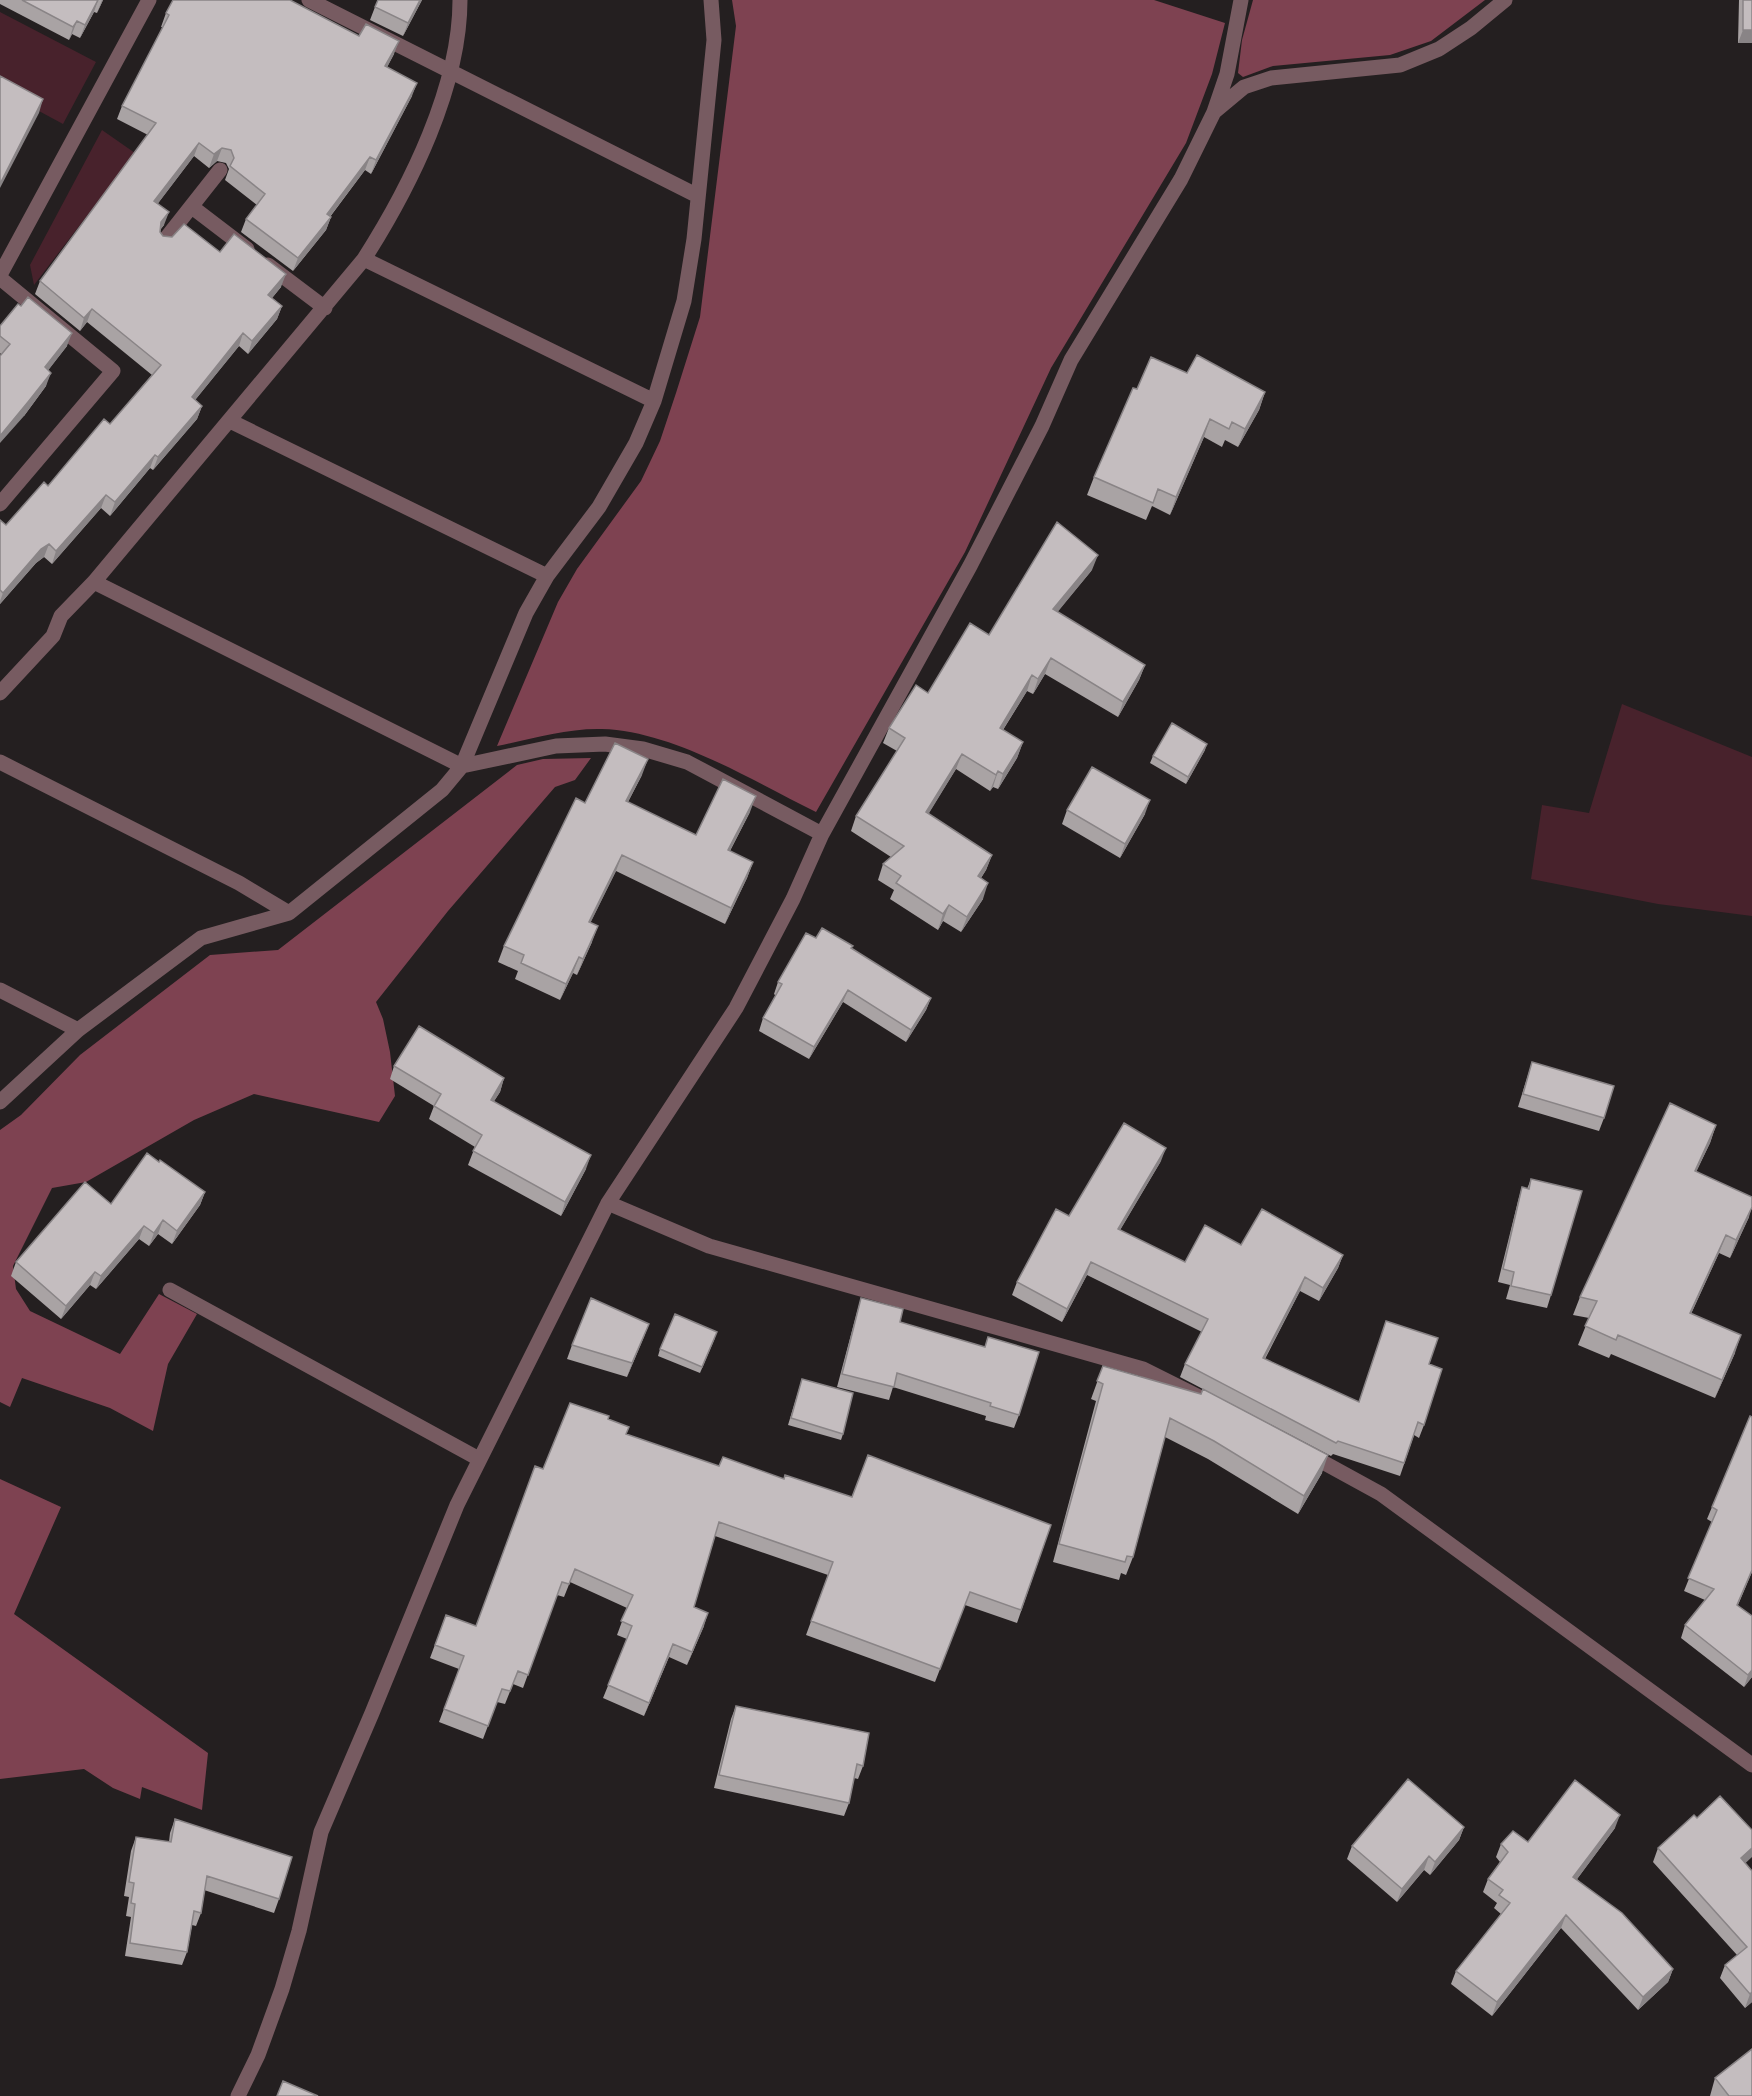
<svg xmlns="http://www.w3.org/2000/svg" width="1752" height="2096" font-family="'Titillium Web',sans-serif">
<rect width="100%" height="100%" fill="#241f20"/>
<path fill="#48222c" d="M0,12L96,62L63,124L0,90Z
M102,130L135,153L34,285L30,265Z
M1622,704L1752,757V916L1658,904L1531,879L1542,805L1589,813Z"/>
<path fill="#7e4251" d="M732,0H1154L1225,23L1212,74L1186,143L1051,368L965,552L816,812C753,781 673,731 602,729C567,728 531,739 497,746L558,602L577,569L641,481L660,441L676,393L700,317L736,26Z
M1253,0H1485L1431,41L1390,55L1273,66L1243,77L1238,73L1242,40Z
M591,758L575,780L555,787L448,911L376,1002L383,1019L390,1052L395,1096L379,1122L254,1094L194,1120L86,1182L52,1188L13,1266L16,1289L30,1311L120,1354L159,1294L197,1314L168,1364L153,1431L110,1408L22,1378L10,1407L0,1402V1130L21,1115L80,1055L210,955L278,950L517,765L543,759Z
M0,1479L61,1507L14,1614L208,1753L202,1810L142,1787L140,1799L113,1788L84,1769L0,1779Z"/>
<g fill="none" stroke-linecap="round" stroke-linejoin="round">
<path stroke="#775b61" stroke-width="15" d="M309,0L698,196
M1214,112L1227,74L1241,0
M192,207L247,249
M164,241L220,170
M364,259L654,401
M268,265L325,308
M0,275L149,0
M0,278L113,371L0,504
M230,421L547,576
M94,582L462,766L556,746L605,744L643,749L687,762L822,834
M0,693L53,636L61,616L94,582L364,259C410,187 460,87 460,0
M0,762L239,883L289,913
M0,990L78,1030
M0,1102L78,1030L201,938L289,913L442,790L462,766L526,613L547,576L599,507L636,443L654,401L684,301L694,239L714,40L711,0
M608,1203L709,1246L1143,1369L1199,1397
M170,1290L479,1459
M1308,1454L1381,1494L1752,1765
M238,2096L258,2055L282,1989L299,1931L321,1832L372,1713L457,1505L608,1203L736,1008L793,899L822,834L970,566L1042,426L1071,360L1181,179L1214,112L1244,87L1271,78L1400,65L1439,49L1471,28L1505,0"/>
</g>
<path fill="#a9a3a4" d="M0,0H103L97,13L94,12L80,38L72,34L69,40L0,4Z
M422,0L403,36L370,20L375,7Z
M1739,0H1752V43H1738Z
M166,13L394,54L387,67L412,96L371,174L365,170L330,217H331L326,230L293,271L241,232L246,219L257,205L225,180L229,169L226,163L217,161L209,168L194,156L158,203L164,225L160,230V232L163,236L220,252L281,287L272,298L282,306L277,319L248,354L239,346L195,400L202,406L197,419L153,470L150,468L110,516L101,508L52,564L44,557L36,563L0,604V520L6,525L48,486L110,424L152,375L87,322L80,331L35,294L40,281L148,135L117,119L122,106L163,27H161Z
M0,326L67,346L48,370L46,386L24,416L1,354L0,353Z
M1187,373L1265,392L1259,410L1238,447L1225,440L1222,447L1204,437L1170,515L1152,506L1146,520L1087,495L1094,477Z
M1092,570L1057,612L1145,665L1139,680L1118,717L1045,674L1033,694L1027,691L1003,730L1023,742L1017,758L998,789L993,787L990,791L956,769L928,814L992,855L986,870L981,878L983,899L961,932L943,921L938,930L890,899L894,890L878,880L883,864L891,857L851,831L856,816L897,751L883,743L889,728L928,693L989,635Z
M1205,750L1186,784L1150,763L1153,756Z
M642,775L628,802L696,835L750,812L730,851L753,862L747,878L725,924L616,871L590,923L592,942L577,975L573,973L560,1000L515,979L518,971L498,962L504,946L585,803Z
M1067,810L1145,814L1120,858L1062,824Z
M816,938L852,949L931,998L926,1010L906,1042L843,1002L809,1059L759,1031L763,1018L776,996L774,994L778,982Z
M1532,1062L1604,1118L1599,1131L1518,1107Z
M394,1066L504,1078L500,1092L494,1101L586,1169L561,1216L468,1165L475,1147L429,1119L434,1106L390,1079Z
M1716,1125L1710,1143L1696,1172L1749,1217L1730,1258L1719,1253L1691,1314L1735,1353L1715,1398L1611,1354L1609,1358L1578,1345L1589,1318L1573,1315L1580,1297Z
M1161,1161L1120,1230L1185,1262L1241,1245L1343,1255L1338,1268L1319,1301L1300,1291L1265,1359L1359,1402L1429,1364L1424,1425L1419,1438L1414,1435L1400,1476L1333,1454L1331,1456L1180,1377L1185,1364L1202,1332L1087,1275L1062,1322L1012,1295L1017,1282L1069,1216Z
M159,1162L205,1192L200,1205L172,1244L158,1234L149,1246L139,1239L96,1289L90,1285L61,1319L11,1276L16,1262L111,1204Z
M1531,1179L1551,1295L1547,1308L1506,1299L1510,1285L1498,1282L1518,1201L1522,1187L1527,1189Z
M861,1298L900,1322L985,1347L988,1337L1019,1415L1014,1428L985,1420L986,1416L893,1387L889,1400L837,1387L857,1312Z
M649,1324L627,1377L567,1359L572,1345Z
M715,1338L700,1373L658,1356L660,1349Z
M1103,1366L1322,1473L1298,1514L1208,1459L1165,1437L1133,1557L1126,1575L1121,1573L1119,1580L1053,1562L1096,1401L1091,1399Z
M802,1379L843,1434L841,1440L788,1425Z
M1750,1416L1752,1572L1738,1605L1752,1677L1744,1687L1681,1638L1685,1625L1705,1600L1684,1591L1712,1522L1707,1519L1712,1507Z
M608,1419L626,1434L719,1466L784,1479L852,1497L1051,1525L1017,1623L965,1605L935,1682L806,1635L828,1575L715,1536L694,1607L704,1626L687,1665L669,1657L644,1716L603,1698L627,1639L617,1635L627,1608L570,1582L564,1597L557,1595L523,1688L513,1684L505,1704L497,1702L483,1739L439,1722L459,1669L430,1658L446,1615L476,1626L543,1469Z
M736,1706L863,1766L858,1779L854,1778L849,1803L844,1816L714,1788L731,1719Z
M175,1819L279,1899L274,1913L204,1890L201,1913L196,1926L192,1925L187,1952L182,1965L125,1956L131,1917L126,1916L129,1897L124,1896L131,1851L136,1837L169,1842L170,1833Z
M1464,1827L1459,1840L1430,1875L1424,1870L1397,1902L1347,1859L1352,1846Z
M1615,1828L1577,1879L1673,1969L1668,1982L1638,2010L1561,1928L1492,2016L1451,1984L1456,1971L1501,1914L1494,1908L1497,1903L1483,1892L1488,1879L1500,1862L1496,1857L1501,1844L1528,1842Z
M1658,1848L1745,1863L1752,1871V2002L1745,2008L1720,1978L1725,1965L1737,1955L1653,1862Z
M1715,2078L1752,2096H1710Z"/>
<path fill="#898486" d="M98,0L94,12L80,38L85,25Z
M102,0H103L97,13Z
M420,0H422L403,36L408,23Z
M77,21L72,34L69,40L73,27Z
M1743,30H1752V43H1738Z
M399,41L394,54L381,79L385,66Z
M417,83L412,96L371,174L376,160Z
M43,99L39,113L0,188V184Z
M199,143L194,156L150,214L154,201Z
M222,148L217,161L209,168L214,154Z
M370,157L365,170L322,227L327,214Z
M169,212L164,225L156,235L161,222Z
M331,217L326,230L293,271L298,258Z
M286,274L281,287L264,308L268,295Z
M282,306L277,319L248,354L252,341Z
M92,309L87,322L80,331L84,318Z
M72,333L67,346L40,381L45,367Z
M243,333L239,346L187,410L192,397Z
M51,373L46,386L24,416L0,443V436Z
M1265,392L1259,410L1238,447L1245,429Z
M202,406L197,419L153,470L158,457Z
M1210,419L1204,437L1170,515L1176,497Z
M155,455L150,468L110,516L115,502Z
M106,495L101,508L52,564L56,551Z
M49,544L44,557L36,563L0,604V601L3,593L41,549Z
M1098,555L1092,570L1047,625L1053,609Z
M1051,658L1045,674L1033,694L1038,679Z
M1145,665L1139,680L1118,717L1123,702Z
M1032,675L1027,691L994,744L1000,728Z
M1023,742L1017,758L998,789L1003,774Z
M1207,744L1205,750L1186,784L1188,777Z
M962,754L956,769L920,828L926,812Z
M648,759L642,775L620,817L626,801Z
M998,771L993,787L990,791L996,775Z
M756,796L750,812L722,866L728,850Z
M1150,800L1145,814L1120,858L1125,844Z
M622,855L616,871L583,938L589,922Z
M992,855L986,870L972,892L978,876Z
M753,862L747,878L725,924L731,908Z
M988,883L983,899L961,932L967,917Z
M949,905L943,921L938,930L943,914Z
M598,926L592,942L577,975L583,959Z
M579,957L573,973L560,1000L566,984Z
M848,990L843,1002L809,1059L814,1047Z
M931,998L926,1010L906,1042L911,1030Z
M504,1078L500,1092L486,1114L491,1100Z
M1716,1125L1710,1143L1688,1189L1695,1171Z
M1166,1148L1161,1161L1113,1242L1118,1229Z
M591,1155L586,1169L561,1216L565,1202Z
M205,1192L200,1205L172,1244L177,1231Z
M1752,1207L1749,1217L1730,1258L1736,1240Z
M163,1220L158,1234L149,1246L154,1233Z
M144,1226L139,1239L96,1289L101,1276Z
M1726,1235L1719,1253L1683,1331L1690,1313Z
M1343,1255L1338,1268L1319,1301L1323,1288Z
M1091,1262L1087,1275L1062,1322L1067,1309Z
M95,1272L90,1285L61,1319L66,1306Z
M1305,1277L1300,1291L1258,1371L1263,1358Z
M649,1324L644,1337L627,1377L632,1363Z
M1741,1335L1735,1353L1715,1398L1722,1380Z
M1328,1455L1322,1473L1298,1514L1304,1496Z
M708,1613L704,1626L687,1665L692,1652Z
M673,1644L669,1657L644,1716L649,1703Z
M1752,1670V1677L1744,1687L1748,1675Z
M1620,1815L1615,1828L1569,1890L1573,1877Z
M1464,1827L1459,1840L1430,1875L1435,1862Z
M1752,1848V1857L1736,1872L1741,1858Z
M1429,1856L1424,1870L1397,1902L1402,1889Z
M1566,1915L1561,1928L1492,2016L1497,2002Z
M1673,1969L1668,1982L1638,2010L1643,1997Z
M1752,1992V2002L1745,2008L1750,1994Z"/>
<path fill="#c4bdbf" stroke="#898486" stroke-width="1.5" d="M22,0H98L85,25L77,21L73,27Z
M173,0H290L359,36L366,24L399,41L385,66L417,83L376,160L370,157L327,214L331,217L298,258L246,219L265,194L230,166L234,158L231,150L222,148L214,154L199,143L154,201L169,212L161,222L160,232L163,236L172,237L184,224L220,252L234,234L286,274L268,295L282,306L252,341L243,333L192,397L202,406L158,457L155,455L115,502L106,495L56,551L49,544L41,549L3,593L0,590V520L6,525L44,482L48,486L104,419L110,424L161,365L92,309L84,318L40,281L156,123L122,106L169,15L166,13Z
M378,0H420L408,23L375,7Z
M1743,0H1752V30H1743Z
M0,76L43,99L0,184Z
M28,297L72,333L45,367L51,373L28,402L0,436V356L10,344L0,336V326L18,304L21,306Z
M1197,355L1265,392L1245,429L1232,422L1229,429L1210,419L1176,497L1158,489L1153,503L1094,477L1133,388L1137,389L1151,357L1187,373Z
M1057,522L1098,555L1053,609L1145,665L1123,702L1051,658L1038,679L1032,675L1000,728L1023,742L1003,774L998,771L996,775L962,754L926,812L992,855L978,876L988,883L967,917L949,905L943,914L896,883L901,876L883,864L904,846L856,816L905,738L889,728L916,685L928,693L970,623L989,635Z
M1172,723L1207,744L1188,777L1153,756Z
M615,743L648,759L626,801L696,835L723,779L756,796L728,850L753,862L731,908L622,855L589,922L598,926L583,959L579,957L566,984L521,963L524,955L504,946L576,798L585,803Z
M1092,767L1150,800L1125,844L1067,810Z
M822,928L853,946L851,948L931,998L911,1030L848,990L814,1047L763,1018L782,984L778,982L806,933L816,938Z
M419,1026L504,1078L491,1100L591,1155L565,1202L473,1151L482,1135L434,1106L441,1094L394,1066Z
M1532,1062L1614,1086L1604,1118L1523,1094Z
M1670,1103L1716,1125L1695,1171L1752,1197V1207L1736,1240L1726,1235L1690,1313L1741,1335L1722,1380L1618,1335L1616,1340L1585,1326L1597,1301L1580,1297Z
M1124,1123L1166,1148L1118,1229L1185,1262L1205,1225L1241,1245L1262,1209L1343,1255L1323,1288L1305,1277L1263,1358L1359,1402L1386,1321L1438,1338L1429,1364L1442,1369L1424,1425L1418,1422L1404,1463L1338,1441L1336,1443L1185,1364L1208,1319L1091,1262L1067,1309L1017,1282L1056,1209L1069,1216Z
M147,1153L159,1162L160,1160L205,1192L177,1231L163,1220L154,1233L144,1226L101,1276L95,1272L66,1306L16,1262L85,1182L111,1204Z
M1531,1179L1582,1191L1551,1295L1511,1286L1514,1272L1503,1269L1522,1187L1529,1189Z
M591,1298L649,1324L632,1363L572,1345Z
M861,1298L903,1309L900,1322L985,1347L988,1337L1039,1352L1019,1415L990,1406L991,1403L897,1373L894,1387L842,1374Z
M675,1314L717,1332L702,1367L660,1349Z
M1103,1366L1201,1394L1203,1389L1328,1455L1304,1496L1214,1441L1170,1418L1133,1557L1127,1556L1125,1562L1059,1544L1103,1384L1097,1381Z
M802,1379L853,1393L843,1434L791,1418Z
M570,1403L609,1416L608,1419L629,1427L626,1434L719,1466L723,1457L784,1479L785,1475L852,1497L868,1455L1051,1525L1021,1610L970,1592L940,1669L811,1621L833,1562L719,1522L694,1607L708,1613L692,1652L673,1644L649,1703L608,1685L632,1626L621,1621L633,1595L575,1569L569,1584L562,1582L528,1675L518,1671L510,1691L502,1689L488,1726L444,1709L464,1656L435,1645L446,1615L476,1626L535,1466L543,1469Z
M1750,1416L1752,1417V1570L1737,1605L1752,1616V1670L1748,1675L1685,1625L1714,1589L1688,1578L1717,1510L1712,1507Z
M736,1706L869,1733L863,1766L857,1764L849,1803L719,1775Z
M1408,1779L1464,1827L1435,1862L1429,1856L1402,1889L1352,1846Z
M1575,1780L1620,1815L1573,1877L1622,1913L1673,1969L1643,1997L1566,1915L1497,2002L1456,1971L1510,1903L1499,1895L1503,1890L1488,1879L1508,1852L1501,1844L1513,1831L1528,1842Z
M1720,1796L1752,1830V1848L1741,1858L1752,1871V1992L1750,1994L1725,1965L1747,1947L1658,1848L1694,1815L1697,1818Z
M175,1819L292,1857L279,1899L207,1876L201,1913L194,1911L187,1952L130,1943L135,1904L131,1903L134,1883L129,1882L136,1837L171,1842Z
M1752,2049V2096H1729L1715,2078Z
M283,2081L318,2096H277Z"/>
</svg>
